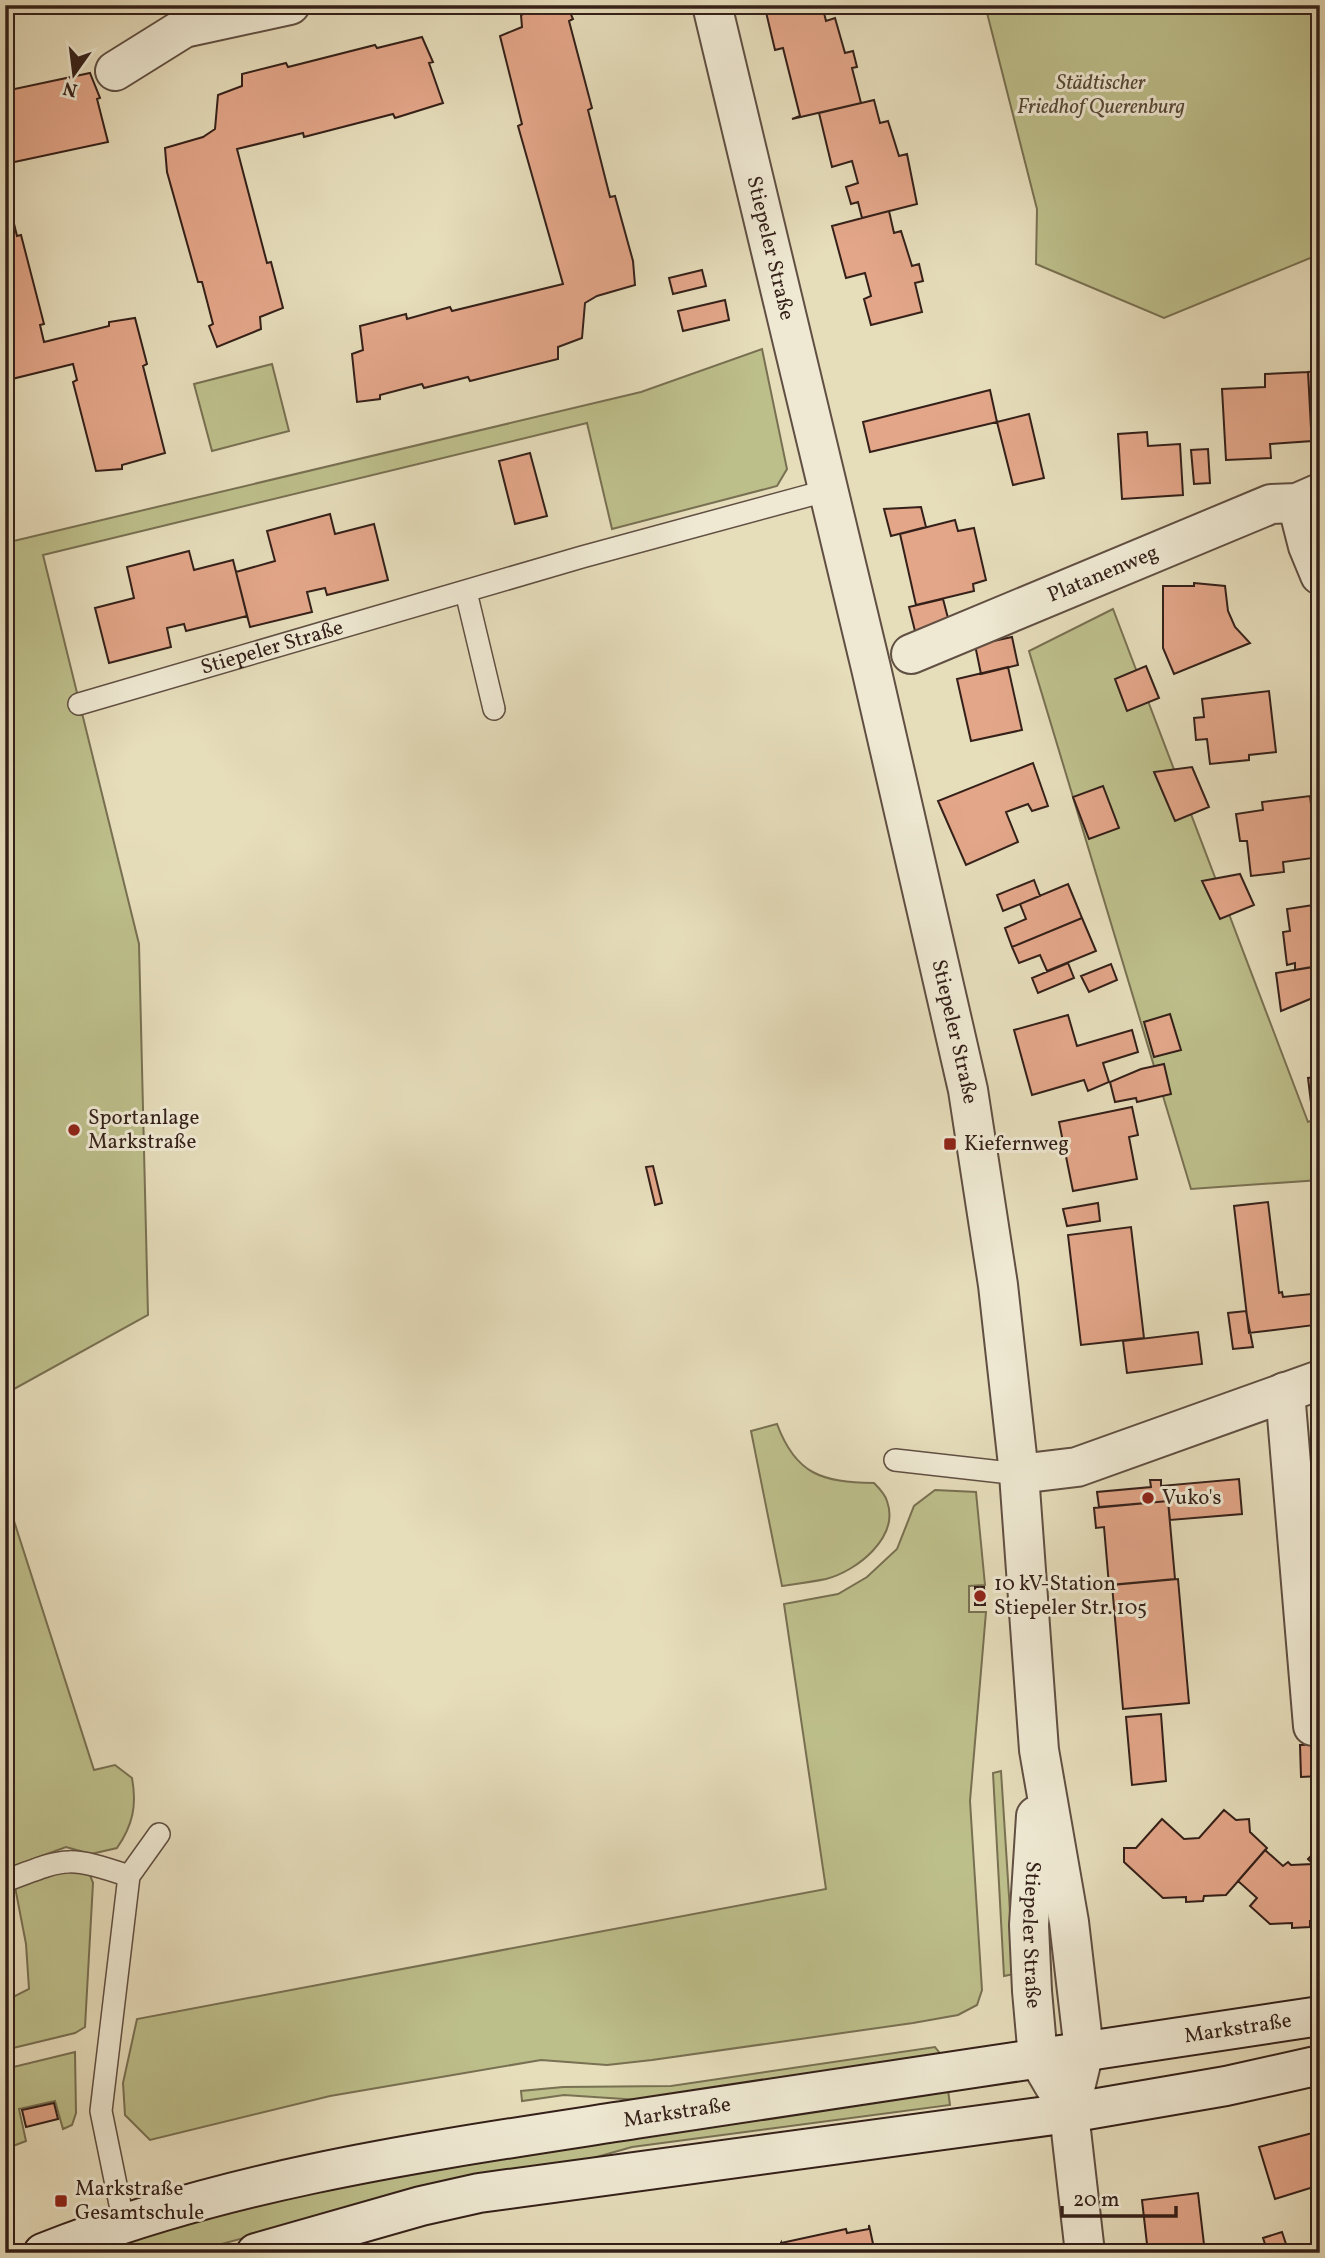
<svg xmlns="http://www.w3.org/2000/svg" width="1325" height="2258" font-family="Vollkorn,serif">
<rect width="100%" height="100%" fill="#e6ddbb"/>
<filter id="stains"><feTurbulence type="fractalNoise" baseFrequency=".00286" numOctaves="4"/><feColorMatrix values="0 0 0 0 .2 0 0 0 0 .09 0 0 0 0 .02 0 0 0 .5 -.17"/></filter>
<radialGradient id="worn" r=".72"><stop offset=".6" stop-color="#630" stop-opacity="0"/><stop offset="1" stop-color="#630" stop-opacity=".3"/></radialGradient>
<path fill="#bdbf8b" stroke="#787052" stroke-width="2" d="M985,5H1320V254L1164,318L1036,264L1037,209Z
M762,349L787,469L777,486L612,529L587,423L43,555L139,944L148,1315L5,1394V543L641,392Z
M272,364L289,431L212,451L194,384Z
M1113,609L1308,1122L1320,1117V1180L1191,1189L1029,651Z
M777,1424C796,1475 822,1482 874,1483C879,1488 885,1494 887,1501C900,1537 857,1571 826,1579C811,1582 796,1584 782,1586L751,1431Z
M935,1490L976,1492L985,1585L969,1586V1612H986L970,1801L982,1990L977,2005L958,2015L913,2023L652,2060L607,2065L541,2060L330,2096L150,2140L125,2115L123,2083L137,2019L826,1889L784,1604L838,1594L867,1577L897,1549L914,1506Z
M5,1493L94,1770L115,1765L132,1778C137,1805 133,1825 117,1848L91,1854L66,1847L5,1869Z
M1001,1771L1014,1974L1004,1976L993,1773Z
M72,1865L88,1870L93,1883L85,2027L75,2033L5,2050V2001L29,1989L26,1944L15,1887Z
M935,2047L942,2056L639,2100L564,2095L522,2101L521,2091L563,2087L671,2086Z
M75,2052L76,2113L72,2125L63,2129L55,2101L19,2109L26,2141L5,2149V2069Z
M948,2090L950,2105L632,2147L572,2164L307,2221L188,2253H94L207,2218L399,2172Z"/>
<path fill="#e3a689" stroke="#342019" stroke-width="2" d="M546,5H567L573,19L569,21L592,108L588,110L610,197L615,196L633,261L635,285L597,296L585,303L582,338L558,347V359L470,381L468,377L424,388L422,384L380,395V399L357,402L352,354L363,350L360,326L406,314L407,319L450,307L452,311L563,284L518,126L522,124L500,36L522,27L521,15Z
M792,5H822L826,21L835,18L845,53L853,51L857,67L852,68L861,103L792,119L800,116L783,48L775,50L766,12Z
M422,37L433,62L429,63L443,103L395,118L393,114L304,137L303,133L237,149L267,263L271,262L283,308L260,317L261,329L217,347L209,326L213,324L202,282H198L167,172L165,148L203,137L215,129L218,95L242,86V74L286,63L288,67L375,45L377,48Z
M90,73L100,98L97,99L108,142L5,164V91Z
M874,100L880,123L888,121L899,156L907,154L917,204L862,218L858,202L851,204L846,187L858,183L852,161L832,167L819,113Z
M6,191L17,236L21,235L44,324L40,325L44,342L109,326V322L135,318L147,364L143,366L165,453L122,465V469L96,471L73,382L77,380L73,364L8,380L5,384Z
M889,211L894,233L901,231L912,266L919,264L923,281L915,283L922,312L871,325L864,299L871,296L865,273L846,278L832,226Z
M702,270L706,286L673,294L669,278Z
M725,300L729,320L683,331L678,311Z
M1320,371V428H1311L1308,372Z
M1308,372L1312,441L1270,444L1271,458L1226,460L1222,389L1265,387V374Z
M990,390L997,422L870,452L863,422Z
M1029,414L1044,478L1013,485L997,422Z
M1147,432L1148,446L1180,444L1183,495L1122,499L1118,434Z
M1208,449L1210,483L1194,484L1191,450Z
M530,453L547,516L515,524L499,461Z
M921,507L926,527L891,536L884,509Z
M330,514L335,534L374,524L388,580L327,595L325,588L307,592L312,612L250,627L236,572L275,561L267,531Z
M955,520L958,531L974,528L986,580L973,584L974,591L916,605L900,534Z
M189,551L194,570L233,560L247,616L186,631L184,624L167,628L171,647L109,663L95,608L134,598L127,567Z
M1194,583L1225,586L1228,611L1235,627L1250,643L1174,674L1163,648V586H1194Z
M943,599L949,622L916,635L909,607Z
M1012,637L1018,665L981,674L975,645Z
M1146,666L1159,698L1127,711L1115,679Z
M1008,667L1022,730L971,741L957,679Z
M1269,691L1276,752L1249,755V760L1210,764L1207,739L1196,740L1194,718L1204,717L1202,699Z
M1033,763L1048,806L1032,811L1028,804L1006,812L1018,842L966,865L938,801Z
M1192,767L1209,807L1175,821L1154,772Z
M1103,786L1119,828L1089,839L1073,797Z
M1310,796L1314,829L1320,828V857L1283,862L1284,872L1251,876L1247,841H1240L1236,814L1263,810L1262,802Z
M1240,874L1254,905L1220,919L1202,881Z
M1034,880L1040,896L1003,911L997,895Z
M1068,884L1082,918L1012,947L1005,928L1026,919L1020,904Z
M1320,904V966L1295,970V963L1287,965L1283,932L1290,931L1287,909Z
M1082,918L1096,951L1047,971L1040,955L1019,963L1012,947Z
M1068,963L1074,978L1038,993L1032,978Z
M1111,964L1117,980L1089,992L1081,976Z
M1312,967L1315,997L1281,1011L1276,973Z
M1170,1014L1181,1050L1154,1057L1144,1022Z
M1068,1015L1077,1046L1132,1030L1138,1052L1103,1063L1109,1082L1088,1091L1084,1080L1032,1095L1014,1030Z
M1320,1015V1077H1317L1311,1019Z
M1164,1064L1171,1094L1137,1102L1136,1098L1115,1102L1110,1082L1141,1069Z
M1317,1077L1320,1107L1312,1111L1308,1078Z
M1132,1107L1138,1135L1129,1137L1137,1179L1073,1191L1059,1122Z
M653,1166L662,1203L655,1205L646,1167Z
M1268,1202L1279,1293L1282,1292L1283,1297L1311,1294L1315,1325L1249,1333L1234,1206Z
M1098,1203L1100,1221L1067,1226L1063,1209Z
M1131,1227L1144,1338L1081,1345L1068,1235Z
M1246,1311L1253,1347L1233,1349L1228,1313Z
M1198,1332L1202,1364L1127,1373L1123,1341Z
M1306,1466H1320V1496L1307,1497Z
M1239,1479L1242,1514L1170,1520L1168,1501L1099,1507L1097,1492L1151,1487L1150,1480H1161V1486Z
M1168,1501L1175,1579L1109,1585L1104,1527L1096,1528L1094,1508Z
M1178,1579L1189,1703L1123,1709L1112,1585Z
M975,1587H984L985,1605H975Z
M1161,1714L1166,1781L1132,1785L1126,1717Z
M1320,1744V1776L1301,1777L1300,1745Z
M1224,1810L1236,1820L1249,1819L1250,1832L1267,1848L1226,1895L1204,1896L1203,1901L1186,1902V1897L1163,1898L1124,1862V1848H1136L1162,1819L1184,1839L1199,1838Z
M1320,1847V1921H1310V1927L1292,1928V1923L1270,1924L1250,1906L1257,1898L1238,1881L1265,1850L1283,1866L1288,1862L1291,1865L1313,1864L1308,1859Z
M54,2103L58,2119L26,2127L22,2110Z
M1320,2131V2185L1275,2199L1259,2147Z
M1198,2193L1205,2253H1148L1142,2200Z
M869,2225L875,2253H782L781,2243L846,2229L847,2233L869,2229Z
M1282,2232L1289,2253H1268L1263,2238Z
M781,2243L782,2253H717L757,2247V2251L779,2247Z
M1266,2246L1268,2253H1210Z"/>
<g fill="none" stroke-linecap="round" stroke-linejoin="round">
<g stroke="#604f42" stroke-width="24">
<g id="service">
<path d="M466,592L494,709"/>
<path id="s1" d="M79,704L582,557L829,490"/>
<path d="M895,1460L1019,1474"/>
<path d="M5,1881C66,1858 66,1855 129,1876"/>
<path d="M124,2224L101,2111L129,1876L159,1834"/>
</g>
</g>
<g stroke="#604f42" stroke-width="42">
<g id="minor">
<path d="M115,71L184,28L290,5"/>
<path d="M1297,503L1308,546L1320,575"/>
<path id="s2" d="M911,654L1271,504L1297,503L1320,493"/>
<path d="M1285,1392L1313,1726"/>
<path d="M1019,1474L1077,1467L1320,1380"/>
<path d="M1069,2113L1085,2253"/>
</g>
</g>
<g stroke="#604f42" stroke-width="42">
<g id="tertiary">
<path id="s3" d="M712,5L871,668L968,1090L998,1285L1019,1474L1039,1750L1069,1922L1084,2051L1069,2113"/>
<path id="s4" d="M1036,1816L1029,1925L1032,1991L1038,2058L1055,2087"/>
</g>
</g>
<g stroke="#342019" stroke-width="42">
<g id="secondary">
<path id="s5" d="M43,2253C232,2177 435,2150 635,2119C863,2084 1092,2051 1320,2016"/>
<path d="M256,2253L421,2206L479,2193L1069,2113L1226,2086L1320,2065"/>
</g>
</g>
<use href="#service" stroke="#efe9d3" stroke-width="21"/>
<use href="#minor" stroke="#efe9d3" stroke-width="38"/>
<use href="#tertiary" stroke="#efe9d3" stroke-width="38"/>
<use href="#secondary" stroke="#efe9d3" stroke-width="38"/>
</g>
<g fill="#8f2418" stroke="#efe9d3" stroke-width="2.5">
<circle cx="74" cy="1130" r="7"/>
<rect x="943" y="1137" width="14" height="14" rx="3.5"/>
<circle cx="1148" cy="1498" r="7"/>
<circle cx="980" cy="1596" r="7"/>
<rect x="54" y="2194" width="14" height="14" rx="3.5"/>
</g>
<g text-anchor="middle" dominant-baseline="central" stroke-width="6" stroke-linejoin="round" paint-order="stroke">
<g font-size="21" font-style="italic" fill="#564836" stroke="#efe9d3">
<text x="1101" y="83">Städtischer<tspan x="1101" dy="24">Friedhof Querenburg</tspan></text>
</g>
<g font-size="21" fill="#342019" stroke="#efe9d3">
<text stroke="none"><textPath href="#s3" startOffset="250">Stiepeler Straße</textPath></text>
<text stroke="none"><textPath href="#s2" startOffset="208">Platanenweg</textPath></text>
<text stroke="none"><textPath href="#s1" startOffset="201">Stiepeler Straße</textPath></text>
<text stroke="none"><textPath href="#s3" startOffset="1055">Stiepeler Straße</textPath></text>
<text stroke="none"><textPath href="#s4" startOffset="119">Stiepeler Straße</textPath></text>
<text stroke="none"><textPath href="#s5" startOffset="1218">Markstraße</textPath></text>
<text stroke="none"><textPath href="#s5" startOffset="651">Markstraße</textPath></text>
</g>
<g font-size="21" fill="#342019" stroke="#efe9d3" text-anchor="start">
<text x="88" y="1118">Sportanlage<tspan x="88" dy="24">Markstraße</tspan></text>
<text x="964" y="1144">Kiefernweg</text>
<text x="1162" y="1498">Vuko's</text>
<text x="994" y="1584">10 kV-Station<tspan x="994" dy="24">Stiepeler Str. 105</tspan></text>
<text x="75" y="2189">Markstraße<tspan x="75" dy="24">Gesamtschule</tspan></text>
</g>
</g>
<rect width="1325" height="2258" fill="none" stroke="#e6ddbb" stroke-width="28"/>
<rect x="7" y="7" width="1311" height="2244" fill="none" stroke="#342019" stroke-width="3.5"/>
<rect x="14" y="14" width="1297" height="2230" fill="none" stroke="#342019" stroke-width="2"/>
<g transform="translate(74 74) rotate(194)" stroke="#efe9d3" stroke-width="5" paint-order="stroke">
<path d="M0-5L12 26L0 18L-12 26Z" fill="#342019"/>
<text y="-10" font-size="19" font-weight="bold" text-anchor="middle" fill="#342019">N</text>
</g>
<path d="M1062 2206v10h114v-10" fill="none" stroke="#342019" stroke-width="3.5"/>
<text x="1073" y="2206" font-size="21" fill="#342019" stroke="#efe9d3" stroke-width="5" paint-order="stroke">20 m</text>
<rect width="100%" height="100%" filter="url(#stains)"/>
<rect width="100%" height="100%" fill="url(#worn)"/>
</svg>
